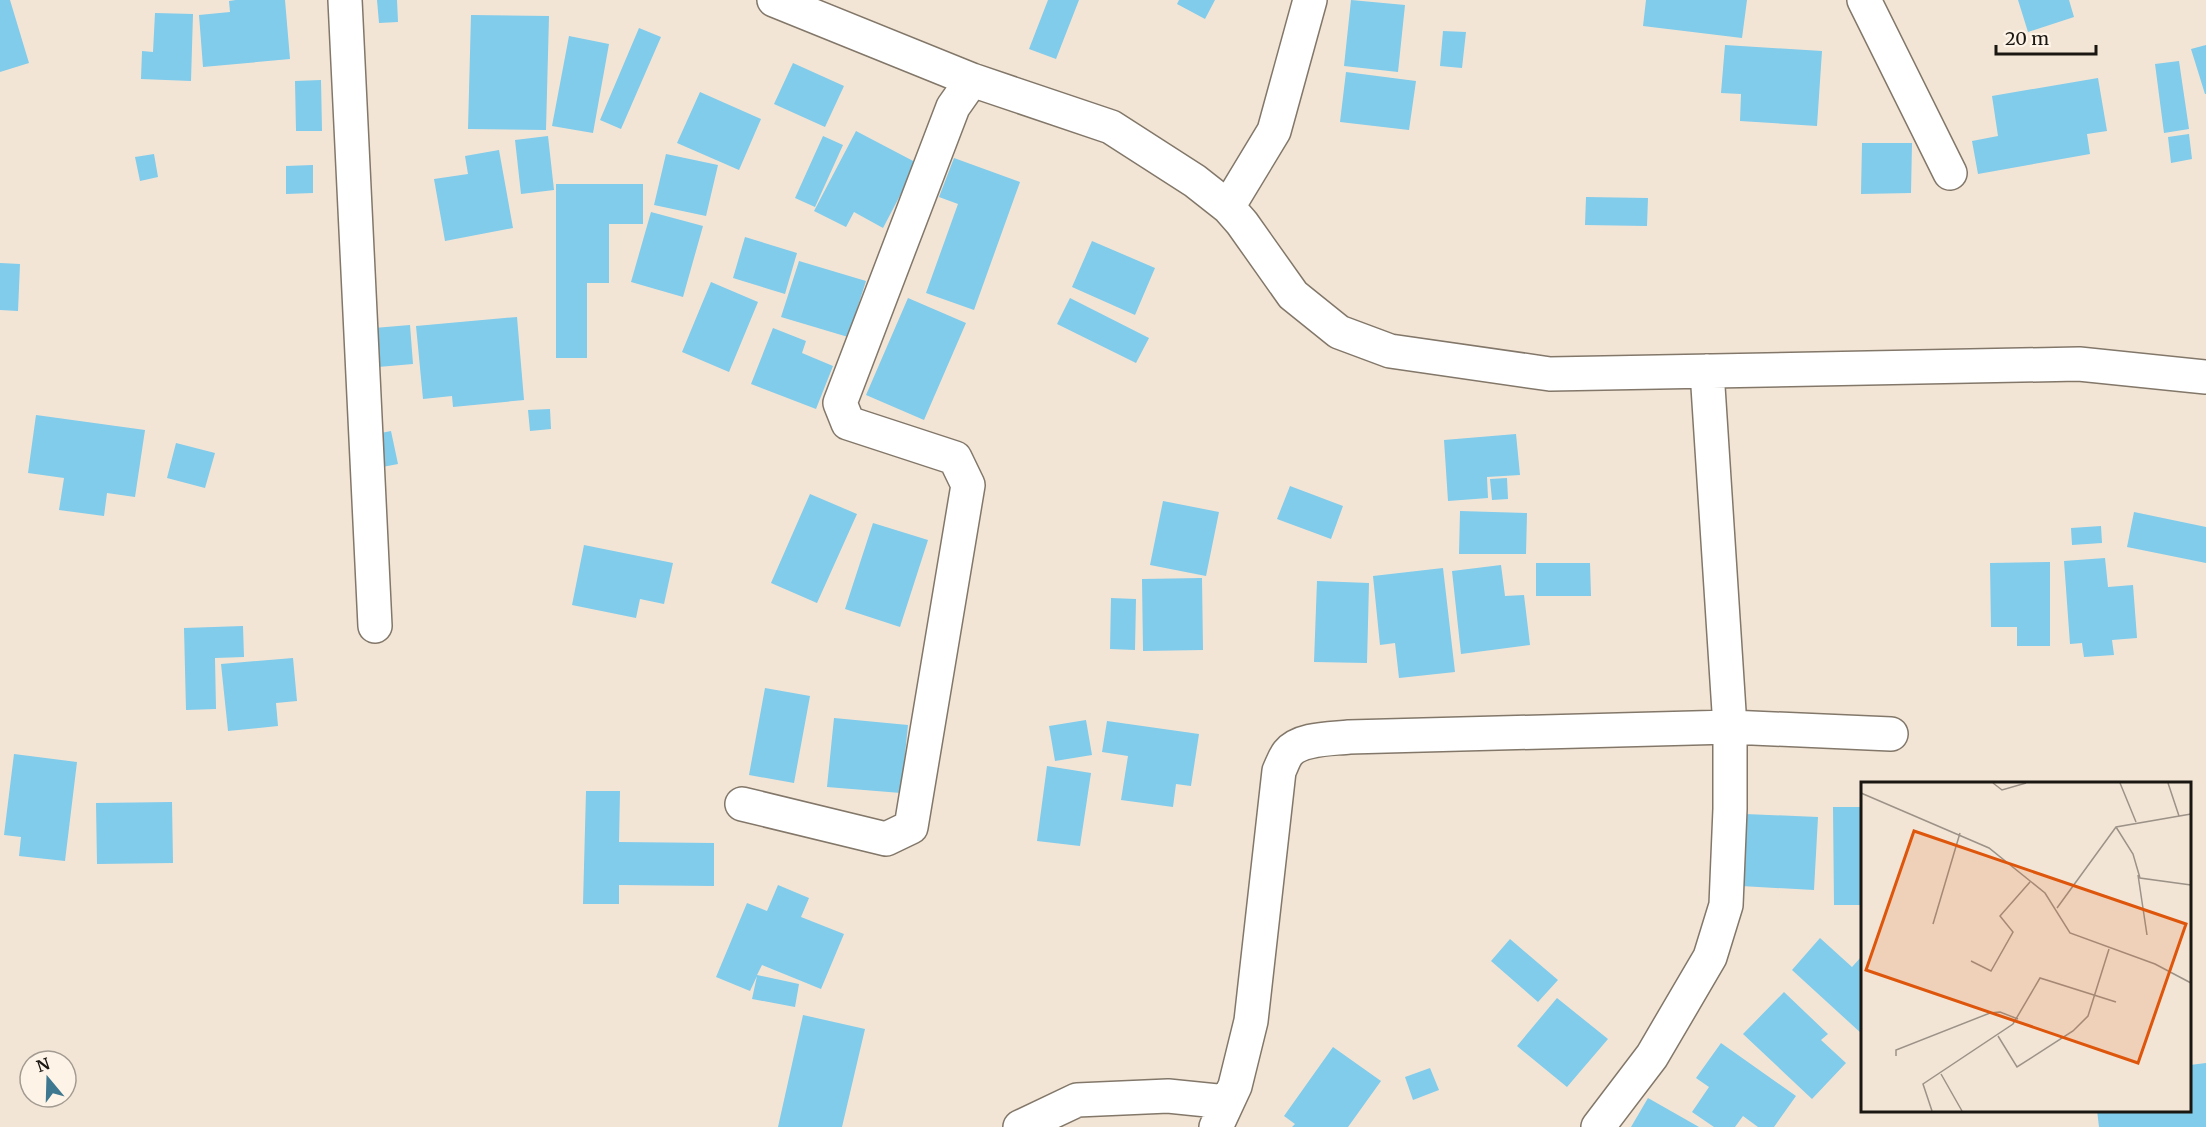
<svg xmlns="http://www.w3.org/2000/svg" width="2206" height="1127" font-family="Merriweather,serif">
<rect width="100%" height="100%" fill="#f2e5d6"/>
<path fill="#81cbeb" d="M0,0H10L29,63L0,72Z
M236,0H285L290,59L203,67L199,15L230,12L229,1Z
M377,0H397L398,22L379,23Z
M1048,0H1079L1056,59L1029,49Z
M1179,0H1215L1205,19L1177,4Z
M1351,0L1405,5L1398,72L1344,66Z
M1646,0H1747L1742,38L1643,26Z
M2018,0H2069L2074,17L2028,32Z
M155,13L193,14L191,81L141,79L142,51L153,52Z
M471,15L549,16L546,130L468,129Z
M639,28L661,37L621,129L600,120Z
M1443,31L1466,32L1462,68L1440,66Z
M569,36L609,44L593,133L552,126Z
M1725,45L1822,51L1817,126L1740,121L1741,94L1721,93Z
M2206,45V94H2205L2191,49Z
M2179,61L2189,129L2164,133L2155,64Z
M793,63L844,86L825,127L774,104Z
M1346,72L1416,81L1409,130L1340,122Z
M2098,78L2107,131L2087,134L2090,154L1978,174L1972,141L1998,136L1992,96Z
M321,80L322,131H296L295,81Z
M700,92L761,119L739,170L677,143Z
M856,131L917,163L883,228L854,212L846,227L814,211Z
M2189,134L2192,159L2171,163L2168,137Z
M548,136L554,190L521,194L515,140Z
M823,136L843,145L815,207L795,198Z
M1862,143H1912L1911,193L1861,194Z
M499,150L513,228L445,241L434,179L468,174L465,156Z
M154,154L158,177L140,181L135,157Z
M666,154L718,165L706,216L654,205Z
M954,158L1020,182L974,310L926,293L958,204L939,197Z
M313,165V193L286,194V166Z
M556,184H643V224H609V283H587V358H556Z
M1586,197L1648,198L1647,226L1585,225Z
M651,212L703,226L683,297L631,282Z
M745,237L797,253L785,294L733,278Z
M1092,241L1155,268L1135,315L1072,287Z
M799,261L866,281L848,337L781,317Z
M0,263L20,264L18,311L0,310Z
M711,282L758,302L729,372L682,352Z
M908,298L966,323L924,420L866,395Z
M1070,298L1149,338L1136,363L1057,324Z
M517,317L524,400L453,407L452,396L423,399L416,326Z
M410,325L413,364L378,367L374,328Z
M773,328L806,341L802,353L833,366L816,409L751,384Z
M550,409L551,429L530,431L528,410Z
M36,415L145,430L135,497L107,493L104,516L59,510L64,478L28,473Z
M391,431L398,464L377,468L371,435Z
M1516,434L1520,475L1487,477L1488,498L1448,501L1444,440Z
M176,443L215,453L205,488L167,478Z
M1507,478L1508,499L1492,500L1490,479Z
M1290,486L1343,506L1331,539L1277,519Z
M810,494L857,514L817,603L771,583Z
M1163,501L1219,512L1206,576L1150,565Z
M1460,511L1527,513L1526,554H1459Z
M2134,512L2206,527V563L2127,547Z
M873,523L928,540L900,627L845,609Z
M2101,526L2102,543L2072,545L2071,528Z
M584,545L673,563L664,604L640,599L636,618L572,605Z
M2105,558L2108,587L2133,585L2137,638L2112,640L2114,655L2084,657L2082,643L2070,644L2064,561Z
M2050,562V646H2017V627H1991L1990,563Z
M1536,563H1590L1591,596H1536Z
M1501,565L1505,596L1524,595L1530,645L1461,654L1452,571Z
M1443,568L1455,672L1399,678L1395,643L1380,645L1373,576Z
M1202,578L1203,650L1143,651L1142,579Z
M1317,581L1369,583L1367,663L1314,662Z
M1111,598L1136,599L1135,650L1110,649Z
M243,626L244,657L215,658L216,709L186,710L184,628Z
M293,658L297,701L276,703L278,726L228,731L221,664Z
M765,688L810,696L794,783L749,775Z
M834,718L908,725L901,793L827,787Z
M1086,720L1092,755L1055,761L1049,726Z
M1107,721L1199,734L1191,786L1176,784L1173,807L1121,800L1128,756L1102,752Z
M14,754L77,762L65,861L19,856L21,837L4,835Z
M1047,766L1091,773L1080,846L1037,841Z
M586,791H620L619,842L714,843V886L619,885V904H583Z
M172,802L173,863L97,864L96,803Z
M1833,807H1862V905H1834Z
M1745,814L1818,817L1814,890L1741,886Z
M778,885L809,898L801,917L844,934L821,989L762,965L757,975L799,984L795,1007L752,999L757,976L750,991L716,977L747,903L767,911Z
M1820,938L1852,967L1862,956V1034L1792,970Z
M1510,939L1558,980L1538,1002L1491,961Z
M1784,992L1828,1034L1821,1040L1846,1063L1812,1099L1743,1034Z
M1557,998L1608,1039L1567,1087L1517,1046Z
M803,1015L865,1029L842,1127H778Z
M1721,1043L1796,1096L1774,1127H1758L1743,1116L1735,1127H1714L1692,1112L1709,1087L1696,1078Z
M1333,1047L1381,1081L1348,1127H1292L1295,1124L1284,1116Z
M2206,1063V1127H2099L2097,1110H2190V1065Z
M1430,1068L1439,1090L1413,1100L1405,1077Z
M1648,1098L1699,1127H1631Z"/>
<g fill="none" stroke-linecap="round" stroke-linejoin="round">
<g stroke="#827769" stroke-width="36">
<path id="minor" d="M345,0L375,626
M774,0L972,80L1111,127L1195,181L1228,207L1242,223L1293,295L1339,332L1390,351L1550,374L2079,364L2206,377
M1864,0L1950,173
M1228,207L1274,131L1310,0
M742,804L886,839L911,827L968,485L955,458L848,423L840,403L953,107L972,80
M1020,1127L1077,1100L1168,1096L1227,1102
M1216,1127L1235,1086L1251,1021L1279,771C1282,765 1284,758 1288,753C1300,738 1331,739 1349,737L1730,727L1891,734
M1598,1127L1652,1056L1710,957L1726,905L1730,809V727L1707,371"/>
</g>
<use href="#minor" stroke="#fff" stroke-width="33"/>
</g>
<g transform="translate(1861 782)">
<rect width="330" height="330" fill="#f2e5d6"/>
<path fill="none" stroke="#9c9287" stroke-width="1.5" d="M132,1L141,8L165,1M259,1L275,40M307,1L318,34M0,11L128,66L184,111L209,151L294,182L330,201M255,45L272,72L279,96L330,103M277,93L286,153M196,126L255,45L330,32M72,142L99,51M110,179L130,189L152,150L139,134L169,100M137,254L156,285L212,249L227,234L248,167M35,274V268L129,231L139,230L157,237M80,292L101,329M71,329L62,302L152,242L179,196L255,220"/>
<path fill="#de560c" fill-opacity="0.15" stroke="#de560c" stroke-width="3" d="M53,49L325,142L277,281L5,188Z"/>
<rect width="330" height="330" fill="none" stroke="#1a1611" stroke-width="3"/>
</g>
<g transform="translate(48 1079) rotate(341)"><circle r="28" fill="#fef3e7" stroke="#a39b91" stroke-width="1.5"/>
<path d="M0-4.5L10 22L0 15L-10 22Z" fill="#3d7890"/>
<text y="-9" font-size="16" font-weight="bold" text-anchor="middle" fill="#1a1611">N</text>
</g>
<path d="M1996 45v9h100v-9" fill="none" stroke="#1a1611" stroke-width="3"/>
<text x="2005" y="45" font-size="18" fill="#1a1611" stroke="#fef3e7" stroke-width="4.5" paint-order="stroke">20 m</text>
</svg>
